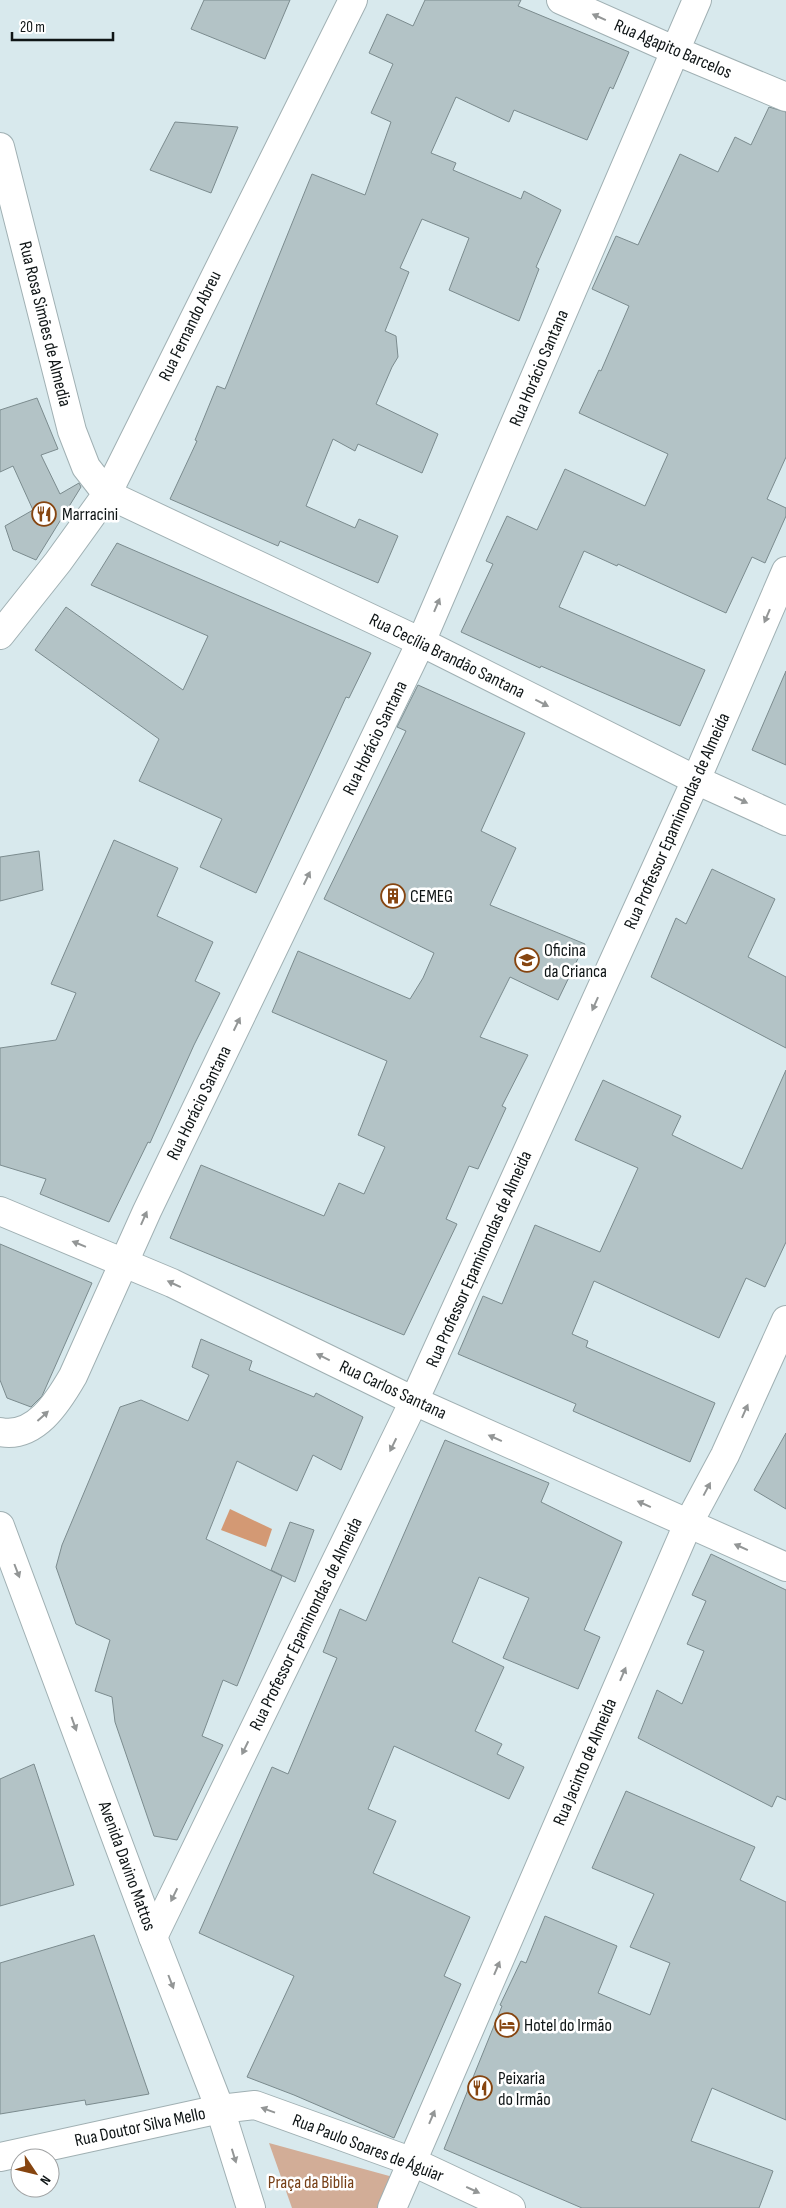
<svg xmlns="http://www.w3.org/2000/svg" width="786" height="2208" font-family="'Sofia Sans Condensed',sans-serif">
<rect width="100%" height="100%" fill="#d8e9ed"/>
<path fill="#d2ad97" d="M269,2143L393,2177L378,2208H292Z"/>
<path fill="#d39974" d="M230,1509L272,1529L266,1547L221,1530Z"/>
<path fill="#b3c3c6" stroke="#7b8b8e" d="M204,0H290L265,59L191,29Z
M425,0H521L518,6L629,52L613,89L610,87L587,140L514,110L509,122L456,97L431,153L456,163L453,170L521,199L524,191L561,210L536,267L539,269L519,321L449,290L469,238L422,219L400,268L409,272L385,331L396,336L398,357L392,367L376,404L438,434L422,473L358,444L355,451L333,439L306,506L355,528L359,519L398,536L378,583L280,541L278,546L170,499L197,441L195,440L217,386L225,389L312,174L365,195L391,122L371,113L393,64L369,53L387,14L413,26Z
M769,107L786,112V457L767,499L786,508V516L765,563L752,557L726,613L618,564L617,566L584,551L559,607L705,670L680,726L541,666L540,668L461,632L493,564L486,561L507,516L537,530L565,469L645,506L668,454L579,413L599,370L601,371L629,306L592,289L616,236L638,245L680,154L718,172L735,137L751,145Z
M175,122L238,127L211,193L150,170Z
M37,398L58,449L41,455L60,494L79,483L81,487L36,560L13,550L5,526L33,510L13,466L0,472V410Z
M117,543L371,653L349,698L346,697L256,893L200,867L222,819L139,781L159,739L35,650L66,607L183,690L208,636L91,585Z
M786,671V765L752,750Z
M418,685L525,733L481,831L516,848L490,905L585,944L558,1000L510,977L480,1037L528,1055L502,1106L506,1108L478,1169L469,1166L446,1219L457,1224L404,1335L170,1238L201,1165L324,1216L339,1183L364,1194L385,1147L358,1135L387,1061L272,1012L298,951L410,999L423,978L434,953L324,899L406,731L397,727Z
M114,840L178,868L157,916L213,942L195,981L220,993L194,1045L150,1143L148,1142L109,1222L40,1194L46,1179L0,1165V1048L56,1040L76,993L51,984Z
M39,851L43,890L0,901V857Z
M712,869L775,899L748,957L786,977V1048L651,977L676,918L686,924Z
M786,1070V1242L765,1287L746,1278L719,1338L594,1281L572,1334L588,1341L586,1347L715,1403L690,1462L573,1411L576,1404L458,1354L483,1296L502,1304L535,1225L600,1252L638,1168L575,1140L603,1080L681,1116L672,1135L742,1169Z
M0,1244L92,1283L42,1396L31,1407L7,1398L0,1380Z
M201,1339L252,1361L249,1370L314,1397L316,1393L363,1417L341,1470L313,1455L297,1491L237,1461L206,1539L282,1576L237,1686L223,1680L202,1736L223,1745L177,1840L154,1836L115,1722L112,1697L95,1691L110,1640L76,1624L56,1567L62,1545L120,1407L141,1400L188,1421L209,1375L192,1367Z
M786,1433V1509L754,1490Z
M445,1440L549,1483L541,1502L622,1542L584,1630L600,1637L578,1689L503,1658L529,1598L479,1577L452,1642L504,1667L475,1731L502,1744L497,1754L524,1767L509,1799L394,1746L368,1809L396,1821L373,1873L470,1917L444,1976L461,1984L394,2138L294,2095L247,2077L294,1976L199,1933L272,1767L288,1774L337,1658L323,1652L340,1609L366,1621Z
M290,1522L314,1530L295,1582L271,1570Z
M711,1554L786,1590V1800L777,1796L772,1807L638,1738L657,1690L682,1704L704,1651L687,1644L706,1601L692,1595Z
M34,1764L74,1885L0,1906V1779Z
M626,1791L755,1847L740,1880L786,1902V2120L712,2088L691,2141L773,2171L759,2208H582L444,2149L502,2006L500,2005L521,1961L526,1963L545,1916L617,1946L598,1993L650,2015L670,1963L630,1947L654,1894L592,1868Z
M94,1935L149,2094L86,2105L85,2100L0,2114V1963Z"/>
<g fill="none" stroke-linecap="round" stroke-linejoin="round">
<g stroke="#a0b0b3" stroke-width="30">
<path id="minor" d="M561,0L676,51L786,97
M0,147L72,431L86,467L107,494L421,642L696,780L786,821
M0,635L58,562L107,494L353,0
M0,1432C35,1439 58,1402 73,1376L147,1211L421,642L697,0
M153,1937L414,1401L696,780L786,571
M0,2157L220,2109L255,2105L413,2162L511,2208
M392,2208L688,1524L725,1455L786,1320"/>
</g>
<g stroke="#a0b0b3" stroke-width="30">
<path id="major" d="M0,1211L172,1283L414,1401L786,1567
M0,1526L153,1937L220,2109L251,2208"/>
</g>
<use href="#minor" stroke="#fff" stroke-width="28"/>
<use href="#major" stroke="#fff" stroke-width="28"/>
</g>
<defs><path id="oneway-solid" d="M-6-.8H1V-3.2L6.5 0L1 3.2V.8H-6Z" transform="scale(1.25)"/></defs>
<g fill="#939696">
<use href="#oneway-solid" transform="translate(599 17) rotate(-156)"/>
<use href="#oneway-solid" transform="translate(437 605) rotate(-67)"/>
<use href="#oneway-solid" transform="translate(767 616) rotate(113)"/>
<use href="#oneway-solid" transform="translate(542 703) rotate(27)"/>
<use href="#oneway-solid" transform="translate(741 800) rotate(25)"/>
<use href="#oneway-solid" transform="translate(307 878) rotate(-64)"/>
<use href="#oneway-solid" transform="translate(595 1004) rotate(114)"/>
<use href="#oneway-solid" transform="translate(237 1024) rotate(-64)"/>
<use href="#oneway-solid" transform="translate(144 1218) rotate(-66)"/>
<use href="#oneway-solid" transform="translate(79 1244) rotate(-158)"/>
<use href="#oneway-solid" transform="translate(174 1284) rotate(-155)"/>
<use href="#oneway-solid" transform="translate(323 1357) rotate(-154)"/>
<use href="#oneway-solid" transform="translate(745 1411) rotate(-66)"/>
<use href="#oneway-solid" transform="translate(43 1416) rotate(-42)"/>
<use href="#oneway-solid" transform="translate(495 1438) rotate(-156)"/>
<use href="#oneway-solid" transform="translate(393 1445) rotate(116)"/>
<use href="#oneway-solid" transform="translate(707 1489) rotate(-62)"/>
<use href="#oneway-solid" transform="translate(644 1504) rotate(-156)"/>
<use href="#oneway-solid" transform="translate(741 1547) rotate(-156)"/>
<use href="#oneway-solid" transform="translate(17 1571) rotate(69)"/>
<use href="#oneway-solid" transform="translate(623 1674) rotate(-67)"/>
<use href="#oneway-solid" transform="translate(74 1724) rotate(70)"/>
<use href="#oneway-solid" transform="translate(245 1748) rotate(116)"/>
<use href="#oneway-solid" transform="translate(174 1895) rotate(116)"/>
<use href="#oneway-solid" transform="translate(497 1968) rotate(-67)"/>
<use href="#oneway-solid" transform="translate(171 1982) rotate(69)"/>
<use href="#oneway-solid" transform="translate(268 2110) rotate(-160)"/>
<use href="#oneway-solid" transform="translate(432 2117) rotate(-67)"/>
<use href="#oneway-solid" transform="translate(234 2156) rotate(73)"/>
<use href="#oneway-solid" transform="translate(473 2190) rotate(25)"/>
</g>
<defs>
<g id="restaurant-ring" transform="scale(1.25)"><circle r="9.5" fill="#fff" stroke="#864510" stroke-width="1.5"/><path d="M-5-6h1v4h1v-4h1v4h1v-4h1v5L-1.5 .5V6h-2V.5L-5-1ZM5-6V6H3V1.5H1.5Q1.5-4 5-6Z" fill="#864510"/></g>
<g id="building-ring" transform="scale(1.25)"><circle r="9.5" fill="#fff" stroke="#864510" stroke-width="1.5"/><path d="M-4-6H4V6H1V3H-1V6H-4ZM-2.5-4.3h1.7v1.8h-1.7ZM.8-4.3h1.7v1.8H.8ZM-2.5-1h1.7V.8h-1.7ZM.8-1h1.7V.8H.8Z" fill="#864510"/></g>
<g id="school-ring" transform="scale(1.25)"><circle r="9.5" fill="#fff" stroke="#864510" stroke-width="1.5"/><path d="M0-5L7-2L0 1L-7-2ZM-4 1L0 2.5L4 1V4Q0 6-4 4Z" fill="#864510"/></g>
<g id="hotel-ring" transform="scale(1.25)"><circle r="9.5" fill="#fff" stroke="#864510" stroke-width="1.5"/><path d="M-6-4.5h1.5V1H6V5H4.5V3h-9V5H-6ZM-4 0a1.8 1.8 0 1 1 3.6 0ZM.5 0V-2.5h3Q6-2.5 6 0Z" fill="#864510"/></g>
</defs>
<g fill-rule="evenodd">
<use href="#restaurant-ring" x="44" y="514"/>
<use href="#building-ring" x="393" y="896"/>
<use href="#school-ring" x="527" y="960"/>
<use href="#hotel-ring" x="507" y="2025"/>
<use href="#restaurant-ring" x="480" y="2088"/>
</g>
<g text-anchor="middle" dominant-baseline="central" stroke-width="5" stroke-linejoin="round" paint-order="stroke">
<g font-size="18" fill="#0f1516" stroke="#fff">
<text transform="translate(673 49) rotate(23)">Rua Agapito Barcelos</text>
<text transform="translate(45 324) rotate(76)">Rua Rosa Simões de Almedia</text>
<text transform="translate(190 326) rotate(-64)">Rua Fernando Abreu</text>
<text transform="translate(539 368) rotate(-67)">Rua Horácio Santana</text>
<text transform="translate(447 656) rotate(26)">Rua Cecília Brandão Santana</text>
<text transform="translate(375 738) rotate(-64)">Rua Horácio Santana</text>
<text transform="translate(677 821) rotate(-66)">Rua Professor Epaminondas de Almeida</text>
<text transform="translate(199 1103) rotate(-64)">Rua Horácio Santana</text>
<text transform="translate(479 1259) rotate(-66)">Rua Professor Epaminondas de Almeida</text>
<text transform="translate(393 1390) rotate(25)">Rua Carlos Santana</text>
<text transform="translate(306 1624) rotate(-64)">Rua Professor Epaminondas de Almeida</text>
<text transform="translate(585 1762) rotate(-67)">Rua Jacinto de Almeida</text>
<text transform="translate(127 1866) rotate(70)">Avenida Davino Mattos</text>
<text transform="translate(140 2127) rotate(-12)">Rua Doutor Silva Mello</text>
<text transform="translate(368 2148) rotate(21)">Rua Paulo Soares de Águiar</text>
</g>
<g font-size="18" fill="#0f1516" stroke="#fff" text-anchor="start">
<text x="62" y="514">Marracini</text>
<text x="410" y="896">CEMEG</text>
<text x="544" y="950">Oficina<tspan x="544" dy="21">da Crianca</tspan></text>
<text x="524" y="2025">Hotel do Irmão</text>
<text x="498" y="2078">Peixaria<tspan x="498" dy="21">do Irmão</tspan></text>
</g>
<g font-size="18" fill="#774118" stroke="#fff">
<text x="311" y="2182">Praça da Biblia</text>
</g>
</g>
<g transform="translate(35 2173) rotate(125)"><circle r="24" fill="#ffffff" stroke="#9fa1a2"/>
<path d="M0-4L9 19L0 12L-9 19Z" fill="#864510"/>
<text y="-8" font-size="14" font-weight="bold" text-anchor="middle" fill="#0f1516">N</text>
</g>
<path d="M12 32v8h101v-8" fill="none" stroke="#0f1516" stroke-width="2.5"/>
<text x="20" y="32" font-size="15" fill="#0f1516" stroke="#ffffff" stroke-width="4" paint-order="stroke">20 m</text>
</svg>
